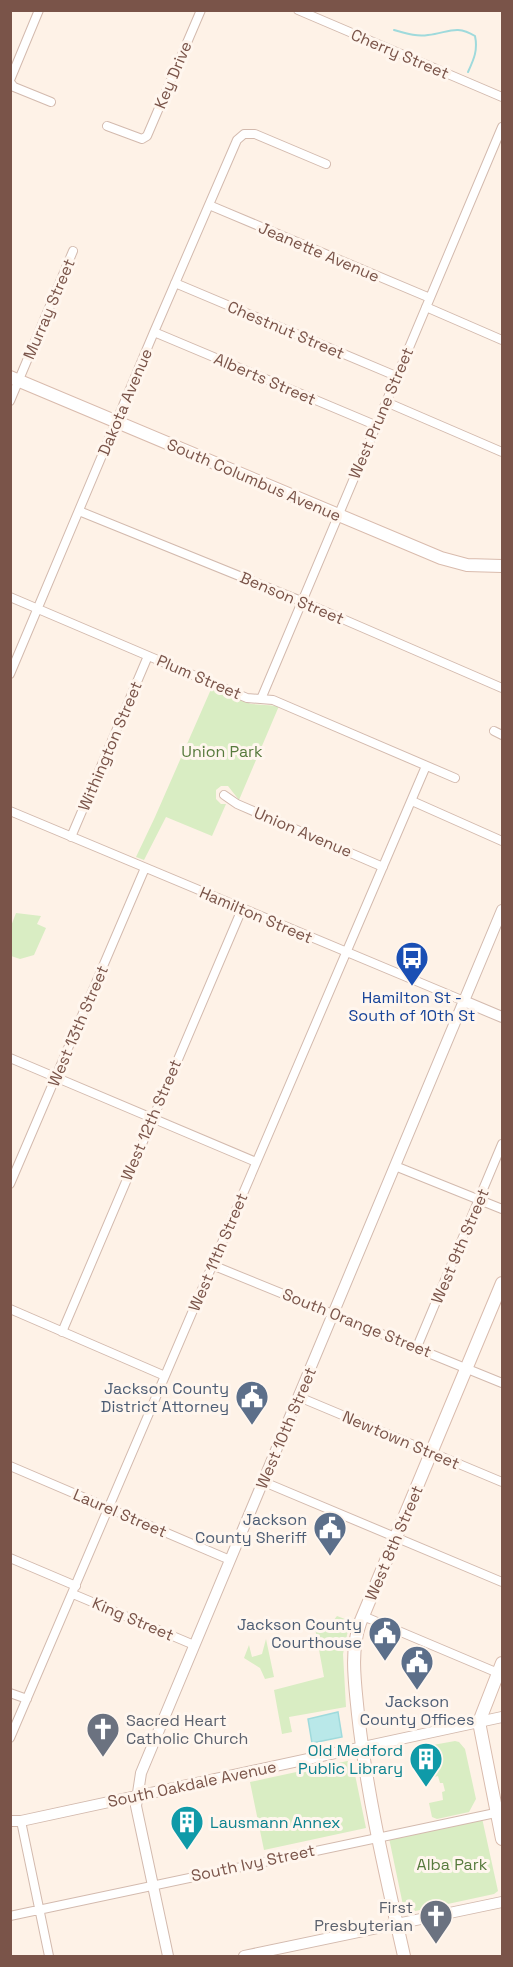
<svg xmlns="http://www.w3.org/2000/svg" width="513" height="1967" font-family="'Space Grotesk',sans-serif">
<rect width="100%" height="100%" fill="#fef2e7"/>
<path fill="#d9edc3" d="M212,687L251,704L279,706L239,800L228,786H221L216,790V799L221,804H226L212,836L166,817L144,860L136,857L155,817Z
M16,913L41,916L37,924L46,928L34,955L20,959L11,956V926Z
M337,1616L350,1621L343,1654L346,1707L289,1717L292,1732L282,1734L274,1690L324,1677L315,1628L330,1625Z
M266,1639L274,1677L265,1679L260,1668L244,1658L249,1645L252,1657L262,1654Z
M455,1741L459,1742L465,1749L476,1799L469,1812L437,1819L432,1817L429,1803L443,1800L442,1792L445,1791L443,1783H440L438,1776L425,1779L423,1770H421L416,1748Z
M352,1760L366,1828L264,1850L250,1782Z
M482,1818L498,1891L494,1894L406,1913L404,1910L389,1838Z"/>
<path fill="#b9e8e9" stroke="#9fdadc" stroke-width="1.5" d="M338,1712L342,1737L312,1743L308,1719Z"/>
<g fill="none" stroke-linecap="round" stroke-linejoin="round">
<path stroke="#9fdadc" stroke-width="2" d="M394,30C405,33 416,37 428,35C448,33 456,24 475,36C478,50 474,59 468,72"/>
<g stroke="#d3baae" stroke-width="10">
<path id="minor" d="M298,10L502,97
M10,80L39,10
M10,82L14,87L51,102
M107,126L142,139L147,136L201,10
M209,205L430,298
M175,283L396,376
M426,307L502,340
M154,332L375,425
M10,401L73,251
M386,402L502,452
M79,511L301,601L502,688
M10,597L247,698L273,700L455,778
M10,674L154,332L237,140L244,134H255L326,164
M261,699L502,127
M494,731L502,735
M224,795L237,804L383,867
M412,801L502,841
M10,811L464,1001
M71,837L148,656
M10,1058L256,1162
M395,1166L502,1209
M10,1184L145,868
M212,1265L502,1383
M10,1309L165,1376
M62,1332L242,909
M417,1347L502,1144
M299,1397L502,1482
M10,1466L230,1560
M264,1482L502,1582
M10,1558L76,1586
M73,1594L194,1645
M363,1616L498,1673
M10,1693L27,1699
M10,1738L426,766
M21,1821L49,1956
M10,1916L500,1812"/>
</g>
<g stroke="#d3baae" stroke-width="12">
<path id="tertiary" d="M464,1001L502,1017
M10,1821H21L502,1717
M168,1956L136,1806L141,1773L502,910
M244,1956L502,1902"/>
</g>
<g stroke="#d9bbad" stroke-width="14">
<path id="secondary" d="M10,377L441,558L467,565L502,566
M502,1663L479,1722L502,1839
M404,1956C386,1876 367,1796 358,1714C355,1683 350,1652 360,1623L502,1283"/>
</g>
<use href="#minor" stroke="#fff" stroke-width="8"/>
<use href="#tertiary" stroke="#fff" stroke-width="10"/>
<use href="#secondary" stroke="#fff" stroke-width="12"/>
</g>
<defs>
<g id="bus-pin" transform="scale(1.725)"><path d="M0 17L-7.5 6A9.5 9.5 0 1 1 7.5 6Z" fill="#1a4fb4" stroke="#fff6ee"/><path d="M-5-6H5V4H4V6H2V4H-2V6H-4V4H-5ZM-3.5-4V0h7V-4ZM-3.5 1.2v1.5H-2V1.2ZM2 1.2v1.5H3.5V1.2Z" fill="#fff"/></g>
<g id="civic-pin" transform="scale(1.725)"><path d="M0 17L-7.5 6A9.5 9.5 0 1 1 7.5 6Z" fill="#5c6f8a" stroke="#fff6ee"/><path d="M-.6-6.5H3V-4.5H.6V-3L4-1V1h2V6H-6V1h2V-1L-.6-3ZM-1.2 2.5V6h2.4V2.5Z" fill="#fff"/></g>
<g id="church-pin" transform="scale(1.725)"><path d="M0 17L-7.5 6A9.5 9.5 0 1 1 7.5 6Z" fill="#6b7280" stroke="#fff6ee"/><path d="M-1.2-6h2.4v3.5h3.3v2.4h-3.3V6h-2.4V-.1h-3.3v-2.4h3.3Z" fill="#fff"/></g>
<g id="building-pin" transform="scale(1.725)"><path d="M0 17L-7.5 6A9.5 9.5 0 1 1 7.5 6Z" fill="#0f9aa8" stroke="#fff6ee"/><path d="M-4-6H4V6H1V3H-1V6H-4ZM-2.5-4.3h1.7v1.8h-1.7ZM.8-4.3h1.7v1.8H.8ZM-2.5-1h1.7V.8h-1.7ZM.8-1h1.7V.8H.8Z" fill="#fff"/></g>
</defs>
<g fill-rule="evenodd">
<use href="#bus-pin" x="412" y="958"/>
<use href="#civic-pin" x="252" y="1397"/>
<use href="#civic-pin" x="330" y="1528"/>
<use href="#civic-pin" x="385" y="1633"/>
<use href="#civic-pin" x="417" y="1662"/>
<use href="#church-pin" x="103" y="1729"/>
<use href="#building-pin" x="426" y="1759"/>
<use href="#building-pin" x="187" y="1822"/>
<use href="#church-pin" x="436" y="1916"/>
</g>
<g text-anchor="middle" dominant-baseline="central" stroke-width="6" stroke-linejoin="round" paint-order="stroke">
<g font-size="16" fill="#7a5449" stroke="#fff6ee">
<text transform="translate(400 54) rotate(23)">Cherry Street</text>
<text transform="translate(173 75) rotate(-67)">Key Drive</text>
<text transform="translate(319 252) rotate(23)">Jeanette Avenue</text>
<text transform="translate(49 309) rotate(-67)">Murray Street</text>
<text transform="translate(286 330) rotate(23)">Chestnut Street</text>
<text transform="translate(265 379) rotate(23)">Alberts Street</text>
<text transform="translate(125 402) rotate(-67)">Dakota Avenue</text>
<text transform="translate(381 413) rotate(-67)">West Prune Street</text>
<text transform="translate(254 480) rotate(23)">South Columbus Avenue</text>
<text transform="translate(292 598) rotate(23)">Benson Street</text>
<text transform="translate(199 677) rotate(23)">Plum Street</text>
<text transform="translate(110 746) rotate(-67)">Withington Street</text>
<text transform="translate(303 832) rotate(23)">Union Avenue</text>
<text transform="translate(256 915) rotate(23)">Hamilton Street</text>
<text transform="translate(78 1026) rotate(-67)">West 13th Street</text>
<text transform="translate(151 1120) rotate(-67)">West 12th Street</text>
<text transform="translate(460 1246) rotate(-67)">West 9th Street</text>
<text transform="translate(218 1252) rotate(-67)">West 11th Street</text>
<text transform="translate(357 1323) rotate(22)">South Orange Street</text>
<text transform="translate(286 1428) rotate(-67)">West 10th Street</text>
<text transform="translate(401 1440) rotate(23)">Newtown Street</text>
<text transform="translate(120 1513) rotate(23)">Laurel Street</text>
<text transform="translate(394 1543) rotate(-67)">West 8th Street</text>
<text transform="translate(133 1619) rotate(23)">King Street</text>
<text transform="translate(192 1784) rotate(-12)">South Oakdale Avenue</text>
<text transform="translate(253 1863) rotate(-12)">South Ivy Street</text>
</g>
<g font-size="16" fill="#577a3d" stroke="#fff6ee">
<text x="222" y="751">Union Park</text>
<text x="452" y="1864">Alba Park</text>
</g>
<g font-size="16" fill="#164399" stroke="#fff6ee">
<text x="412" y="997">Hamilton St -<tspan x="412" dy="18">South of 10th St</tspan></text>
</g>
<g font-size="16" fill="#4e5e75" stroke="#fff6ee" text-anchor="end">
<text x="229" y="1388">Jackson County<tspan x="229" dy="18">District Attorney</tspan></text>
<text x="307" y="1519">Jackson<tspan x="307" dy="18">County Sheriff</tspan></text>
<text x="362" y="1624">Jackson County<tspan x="362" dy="18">Courthouse</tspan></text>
<text x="417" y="1701" text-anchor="middle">Jackson<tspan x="417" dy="18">County Offices</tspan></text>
</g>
<g font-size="16" fill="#5b616d" stroke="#fff6ee" text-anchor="start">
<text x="126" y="1720">Sacred Heart<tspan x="126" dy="18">Catholic Church</tspan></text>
<text x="413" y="1907" text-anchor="end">First<tspan x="413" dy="18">Presbyterian</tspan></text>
</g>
<g font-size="16" fill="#0d838f" stroke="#fff6ee" text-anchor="end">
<text x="403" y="1750">Old Medford<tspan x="403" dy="18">Public Library</tspan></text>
<text x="210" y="1822" text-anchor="start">Lausmann Annex</text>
</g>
</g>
<rect width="513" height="1967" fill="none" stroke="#7a5449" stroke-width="24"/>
</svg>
